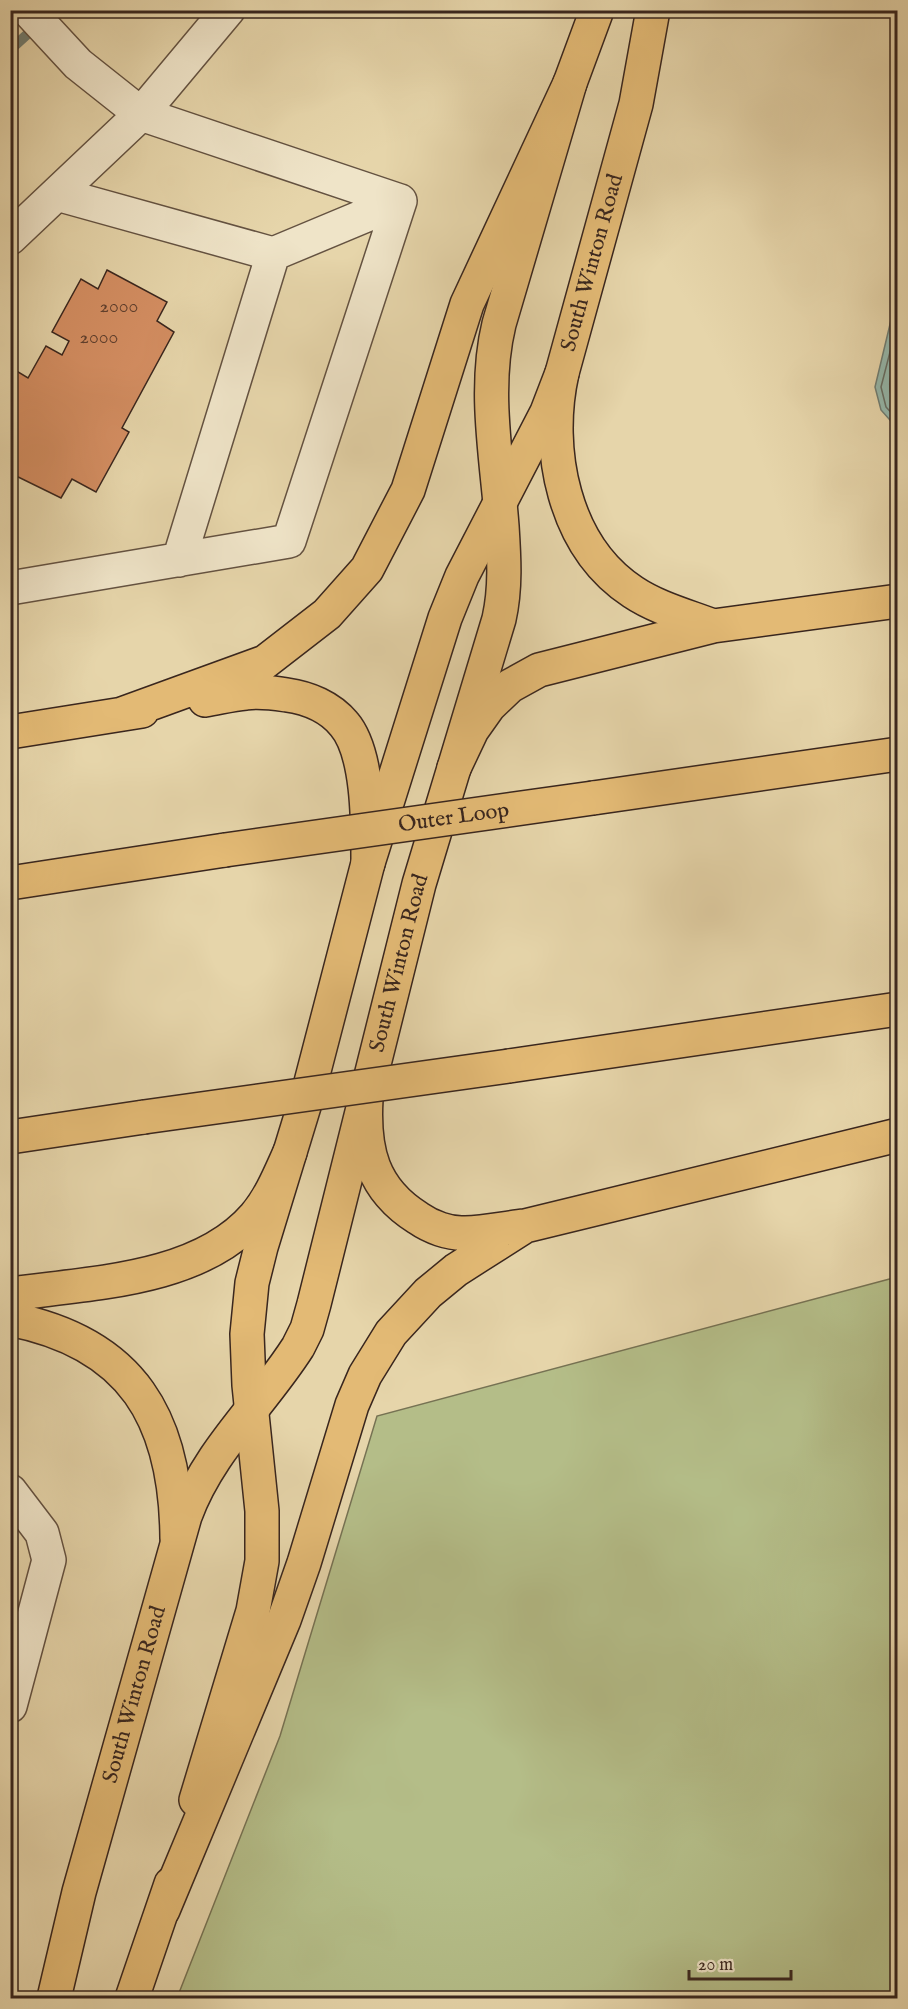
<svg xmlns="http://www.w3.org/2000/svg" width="908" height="2009" font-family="'IM FELL English',serif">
<rect width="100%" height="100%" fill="#e6d5aa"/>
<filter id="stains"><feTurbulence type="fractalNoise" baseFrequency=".00333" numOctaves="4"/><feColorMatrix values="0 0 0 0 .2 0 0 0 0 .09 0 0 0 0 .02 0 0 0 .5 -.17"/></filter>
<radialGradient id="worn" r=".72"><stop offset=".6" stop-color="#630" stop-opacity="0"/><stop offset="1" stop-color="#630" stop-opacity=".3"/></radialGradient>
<path fill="#b4bd88" stroke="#767253" stroke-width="1.5" d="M897,1277V1998H177L280,1736L377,1416Z"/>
<path fill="#96b8ab" stroke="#717e73" stroke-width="1.5" d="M897,295L898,428H897L881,410L875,387Z"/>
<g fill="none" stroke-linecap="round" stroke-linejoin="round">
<path stroke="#686f64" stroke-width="1.5" d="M898,321L881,387L886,407L898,420
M898,347C893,367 882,392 898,408"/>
<path stroke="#717e73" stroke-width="10" d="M10,50L54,10"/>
</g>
<path fill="#d48e62" stroke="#39261e" stroke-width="1.5" d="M107,270L167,302L157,321L174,332L122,428L129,432L96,492L72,479L61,498L10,473V451L13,447L10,445V378L15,370L28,378L46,346L62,355L69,341L52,332L81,279L98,289Z"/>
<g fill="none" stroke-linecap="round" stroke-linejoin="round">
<g stroke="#645241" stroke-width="36">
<path id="minor" d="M57,194L273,254L179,560
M10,238L141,114L228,10
M273,254L400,201
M10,588L289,541L400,201L141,114L78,64L28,10
M10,1491L42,1533L49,1560L10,1706"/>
</g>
<g stroke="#39261e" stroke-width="36">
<g id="major">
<path id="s1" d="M196,1800L253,1611L262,1561V1511L249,1385L247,1334L252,1283L261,1247L309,1090L368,863L445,618L462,576L547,412L562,373L636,104L653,10"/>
<path id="s2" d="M54,1998L79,1892L185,1516C209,1450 261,1405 298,1347L307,1329L314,1304L419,884L499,619C506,588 504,557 502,526C497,459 483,390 499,324L570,83L597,10"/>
<path d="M132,1998L171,1884"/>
</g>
</g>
<g stroke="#39261e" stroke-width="36">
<path id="highway" d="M562,373C545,449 563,546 633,592C657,608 687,616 713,626
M205,700C218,698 232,694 246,693C260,691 273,693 287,695C308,698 330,707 344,724C369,753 368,825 368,863
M122,714L265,662L327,614L367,569L408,490L467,304L570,83
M10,732L142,711
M454,768L472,730L489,706L510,686L539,670L713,626L898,601
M593,798L898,754
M10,883L225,850
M509,1066L898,1009
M366,1099C363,1150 372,1189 418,1218C431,1227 449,1234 465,1233C485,1233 505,1228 525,1226L898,1135
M10,1137L144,1117
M10,1294C89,1283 199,1281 255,1216C271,1197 280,1174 290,1152
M10,1319C133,1343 176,1419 177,1538
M163,1910L284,1620L304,1563L352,1405L365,1375L391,1333L428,1293L456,1270L525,1226"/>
</g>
<use href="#minor" stroke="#efe4c8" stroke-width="33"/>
<use href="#major" stroke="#e3ba75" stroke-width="33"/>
<use href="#highway" stroke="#e3ba75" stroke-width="33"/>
<g stroke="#39261e" stroke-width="36" stroke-linecap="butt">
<g id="highway-bridge">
<path id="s3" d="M225,850L593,798"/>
<path d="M144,1117L509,1066"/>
</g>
</g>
<use href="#highway-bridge" stroke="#e3ba75" stroke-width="33"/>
</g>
<g text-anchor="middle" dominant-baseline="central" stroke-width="5" stroke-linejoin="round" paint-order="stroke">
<g font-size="20" fill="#60402f">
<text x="119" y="306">2000</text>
<text x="99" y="337">2000</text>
</g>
<g font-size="22" fill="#39261e" stroke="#efe4c8">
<text stroke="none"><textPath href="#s1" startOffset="1606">South Winton Road</textPath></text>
<text stroke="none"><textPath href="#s3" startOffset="231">Outer Loop</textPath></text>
<text stroke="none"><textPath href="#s2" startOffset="1101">South Winton Road</textPath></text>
<text stroke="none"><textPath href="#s2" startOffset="314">South Winton Road</textPath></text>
</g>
</g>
<rect width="908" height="2009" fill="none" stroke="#e6d5aa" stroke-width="36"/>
<rect x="12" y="12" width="884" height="1985" fill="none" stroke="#39261e" stroke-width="3"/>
<rect x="18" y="18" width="872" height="1973" fill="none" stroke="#39261e" stroke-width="1.5"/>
<path d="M689 1970v9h102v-9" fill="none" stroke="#39261e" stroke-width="3"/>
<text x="698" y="1970" font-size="18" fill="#39261e" stroke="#efe4c8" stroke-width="4.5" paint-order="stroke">20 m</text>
<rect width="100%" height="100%" filter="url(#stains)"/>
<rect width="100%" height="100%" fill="url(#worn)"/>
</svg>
